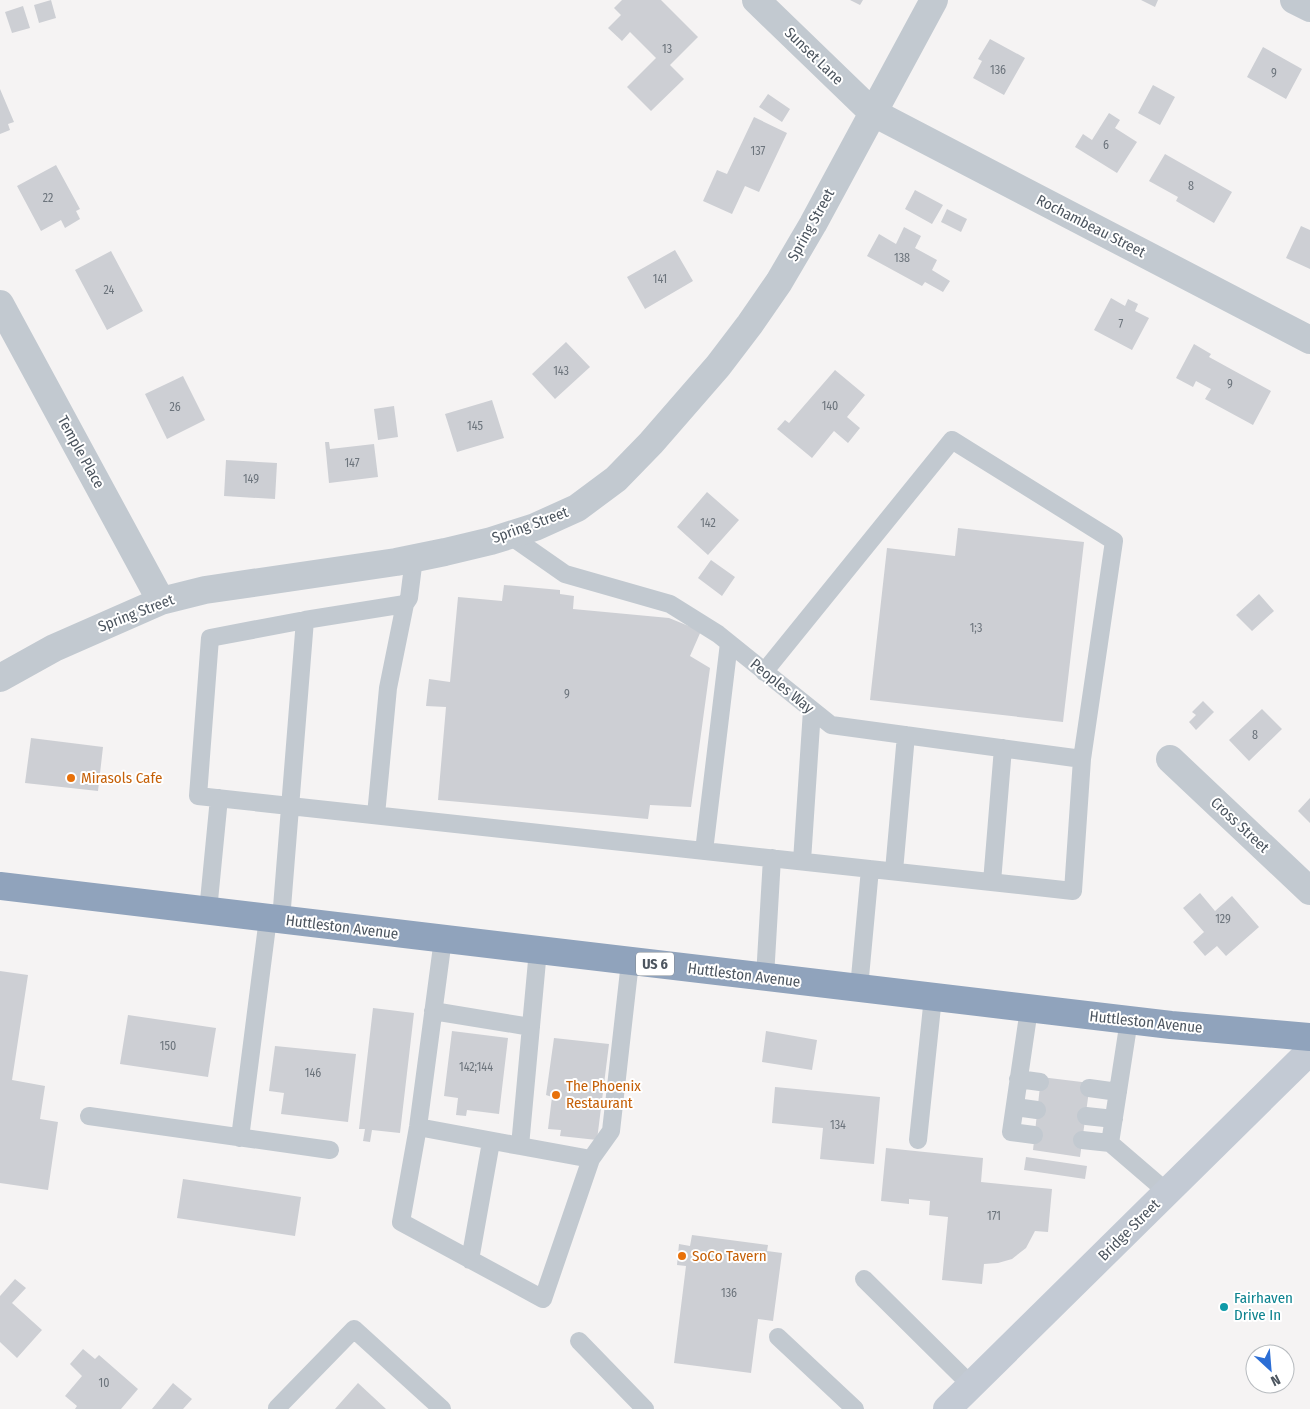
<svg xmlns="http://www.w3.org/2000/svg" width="1310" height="1409" font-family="'Fira Sans Condensed',sans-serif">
<rect width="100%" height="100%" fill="#f5f3f3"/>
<path fill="#cdcfd4" d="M51,0L56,18L39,23L34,5Z
M622,0H661L698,37L670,65L684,79L651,111L627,87L656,58L630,32L622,41L608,28L621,15L614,8Z
M850,0H863L860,5Z
M1141,0H1158L1155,7Z
M23,6L30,28L12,33L5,12Z
M990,39L1025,58L1004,95L973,78L982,61L978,59Z
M1263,47L1302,69L1286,99L1247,77Z
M1153,85L1175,97L1160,125L1138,113Z
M0,89L14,122L8,124L10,130L0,134Z
M768,94L790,109L782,122L759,107Z
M1109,113L1120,120L1115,128L1137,142L1117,173L1075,147L1083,134L1092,140Z
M754,117L787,133L759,192L745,186L732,214L703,201L717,170L727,174Z
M1165,154L1232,192L1214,223L1176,201L1178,197L1149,181Z
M56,165L80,209L76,211L80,219L65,228L61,220L41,231L17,186Z
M915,190L943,205L932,224L905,209Z
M947,209L967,219L961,232L941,222Z
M1301,226L1310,230V269L1286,258Z
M904,227L921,236L915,248L937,260L932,270L950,281L943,292L925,282L922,286L867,256L879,234L896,244Z
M675,250L693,281L645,309L627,277Z
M111,251L143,311L107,330L75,270Z
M1111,298L1125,306L1128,299L1138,304L1135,311L1149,318L1132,350L1094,330Z
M566,342L590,367L555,399L532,374Z
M1194,344L1211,354L1209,357L1271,391L1253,425L1205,399L1211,389L1196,381L1193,387L1176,378Z
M835,370L865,395L847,417L860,428L848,443L834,431L812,458L777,429L785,420L789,423Z
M183,376L205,420L167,439L145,394Z
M492,400L504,438L457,452L445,414Z
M394,406L398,437L378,440L374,409Z
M325,442H329L330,449L374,444L378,477L329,483Z
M226,460L277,463L275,499L224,496Z
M707,492L739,520L708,555L677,527Z
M958,528L1084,542L1063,722L870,700L887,548L955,556Z
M711,560L735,577L722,596L698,578Z
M504,585L560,590V594L574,596L573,609L669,618L701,631L690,656L710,668L691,807L650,805L648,819L438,800L446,707L426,706L429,679L450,682L458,597L502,601Z
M1259,594L1274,611L1252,631L1236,615Z
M1203,701L1214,712L1196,730L1189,722L1196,715L1192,712Z
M1262,709L1282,729L1249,761L1229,740Z
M31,738L103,747L98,791L25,783Z
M1310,798V823L1298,811Z
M1200,893L1215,911L1232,896L1259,927L1226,956L1217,946L1205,956L1193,942L1204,932L1183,908Z
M0,971L28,975L12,1080L45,1086L40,1119L58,1122L48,1190L0,1183Z
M373,1008L414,1013L400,1133L372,1130L370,1142L363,1141L365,1129H359Z
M128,1015L216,1028L208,1077L120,1064Z
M452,1031L508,1038L499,1114L467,1110L466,1116L456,1115L458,1098L444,1096Z
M766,1031L817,1040L812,1070L762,1062Z
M554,1038L609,1044L597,1140L560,1136L561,1130L548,1129L552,1097L546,1095Z
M275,1046L356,1054L348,1122L281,1114L284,1093L269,1091Z
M1041,1077L1090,1083L1080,1157L1033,1150Z
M775,1087L880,1097L874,1164L820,1159L823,1128L772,1123Z
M886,1148L983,1158L981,1182L1052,1189L1048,1232L1035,1231L1026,1248L1012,1259L998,1263L984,1264L982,1284L942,1280L948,1217L929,1215L930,1201L909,1199V1204L881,1201Z
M1026,1157L1087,1166L1085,1179L1024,1170Z
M183,1179L301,1197L295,1236L177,1218Z
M692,1235L768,1245L767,1251L782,1253L773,1321L758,1319L751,1373L674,1363L686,1266L677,1265L679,1244L690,1246Z
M15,1279L26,1288L12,1303L42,1330L17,1358L0,1342V1296Z
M83,1349L95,1359L99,1355L138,1389L121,1409H75L77,1406L65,1396L82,1376L70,1364Z
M173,1383L192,1399L183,1409H152Z
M358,1383L386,1409H335Z"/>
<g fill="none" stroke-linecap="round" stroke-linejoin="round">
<path stroke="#c2c9d0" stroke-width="18" d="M509,535L565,574L670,604L718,634L831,725L1082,759
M405,604L305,620L210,638L198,796L1073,891L1082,759L1114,541L952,440L764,672
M376,815L388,688L405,604L409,598L414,558
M704,851L729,643
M802,861L812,710
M894,871L906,735
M992,882L1003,748
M208,911L219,798
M281,920L305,620
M443,939L418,1127L401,1222L543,1299L591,1159L520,1146L538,950
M765,977L772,858
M859,988L870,869
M1029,1009L1011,1132L1034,1135
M433,1011L531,1027
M1129,1020L1110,1143L1167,1192
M1018,1079L1040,1082
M1089,1088L1118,1092
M1015,1107L1037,1110
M89,1116L330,1150
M1086,1116L1114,1119
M418,1127L520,1146
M240,1138L268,918
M918,1140L933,997
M1082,1140L1110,1143
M591,1159L611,1131L630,962
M470,1260L491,1142
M864,1279L971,1385
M778,1337L855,1409
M579,1341L645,1409
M277,1408L354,1329L442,1409"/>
<path stroke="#c2c9d0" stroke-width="28" d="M756,0L872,112L1310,340
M1294,0L1310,8
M0,304L161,601
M0,678L54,648L161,601L205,590L396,562L445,552L491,541L535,527L577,508L616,479L651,443L718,366L750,324L779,282L813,224L934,0
M1170,759L1310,891"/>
<path stroke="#c3cad4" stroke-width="28" d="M947,1409L1310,1051"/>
<path stroke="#90a3bc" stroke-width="28" d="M0,886L1171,1025L1310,1037"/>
</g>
<g fill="#e8710a" stroke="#fff" stroke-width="2">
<circle cx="71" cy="778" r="5"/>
<circle cx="556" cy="1095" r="5"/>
<circle cx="682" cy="1256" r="5"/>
</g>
<circle fill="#0f9aa8" stroke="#fff" stroke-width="2" cx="1224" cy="1307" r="5"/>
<g text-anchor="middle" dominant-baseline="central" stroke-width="4" stroke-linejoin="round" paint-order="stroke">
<g font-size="12" fill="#6c747c">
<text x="667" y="49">13</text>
<text x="998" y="70">136</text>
<text x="1274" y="73">9</text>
<text x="1106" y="145">6</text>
<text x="758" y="151">137</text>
<text x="1191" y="186">8</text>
<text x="48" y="198">22</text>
<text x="902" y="258">138</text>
<text x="660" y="279">141</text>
<text x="109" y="290">24</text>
<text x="1121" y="324">7</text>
<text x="561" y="371">143</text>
<text x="1230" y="384">9</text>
<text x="830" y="406">140</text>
<text x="175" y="407">26</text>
<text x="475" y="426">145</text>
<text x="352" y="463">147</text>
<text x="251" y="479">149</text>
<text x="708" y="523">142</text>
<text x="976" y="628">1;3</text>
<text x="567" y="694">9</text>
<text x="1255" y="735">8</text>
<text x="1223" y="919">129</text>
<text x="168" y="1046">150</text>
<text x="476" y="1067">142;144</text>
<text x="313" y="1073">146</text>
<text x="838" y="1125">134</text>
<text x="994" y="1216">171</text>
<text x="729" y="1293">136</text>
<text x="104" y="1383">10</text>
</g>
<rect fill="#fff" stroke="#82888f" stroke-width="1" x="636" y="952.5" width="38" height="23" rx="4"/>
<g font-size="14" font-weight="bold" fill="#4c555f">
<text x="655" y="964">US 6</text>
</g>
<g font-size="15" fill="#4c555f" stroke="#fff">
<text transform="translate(814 56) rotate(44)">Sunset Lane</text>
<text transform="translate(811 225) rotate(-61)">Spring Street</text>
<text transform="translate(1091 226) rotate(27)">Rochambeau Street</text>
<text transform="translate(81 452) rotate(61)">Temple Place</text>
<text transform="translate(530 525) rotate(-20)">Spring Street</text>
<text transform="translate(136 613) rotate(-21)">Spring Street</text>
<text transform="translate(782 686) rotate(39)">Peoples Way</text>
<text transform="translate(1240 825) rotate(43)">Cross Street</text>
<text transform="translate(342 927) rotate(7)">Huttleston Avenue</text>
<text transform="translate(744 975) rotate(7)">Huttleston Avenue</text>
<text transform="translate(1146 1022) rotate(6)">Huttleston Avenue</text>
<text transform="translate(1129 1230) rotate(-45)">Bridge Street</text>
</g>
<g font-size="15" fill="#c56008" stroke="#fff" text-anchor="start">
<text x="81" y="778">Mirasols Cafe</text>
<text x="566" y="1086">The Phoenix<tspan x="566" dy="17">Restaurant</tspan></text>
<text x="692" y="1256">SoCo Tavern</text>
</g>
<g font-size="15" fill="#0d838f" stroke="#fff" text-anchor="start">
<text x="1234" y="1298">Fairhaven<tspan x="1234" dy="17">Drive In</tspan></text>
</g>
</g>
<g transform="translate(1270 1369) rotate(154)"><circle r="24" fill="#ffffff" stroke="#b7bbbf"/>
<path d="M0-4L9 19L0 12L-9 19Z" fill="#2c6ed5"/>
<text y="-8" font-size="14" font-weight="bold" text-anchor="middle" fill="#4c555f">N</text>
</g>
</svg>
